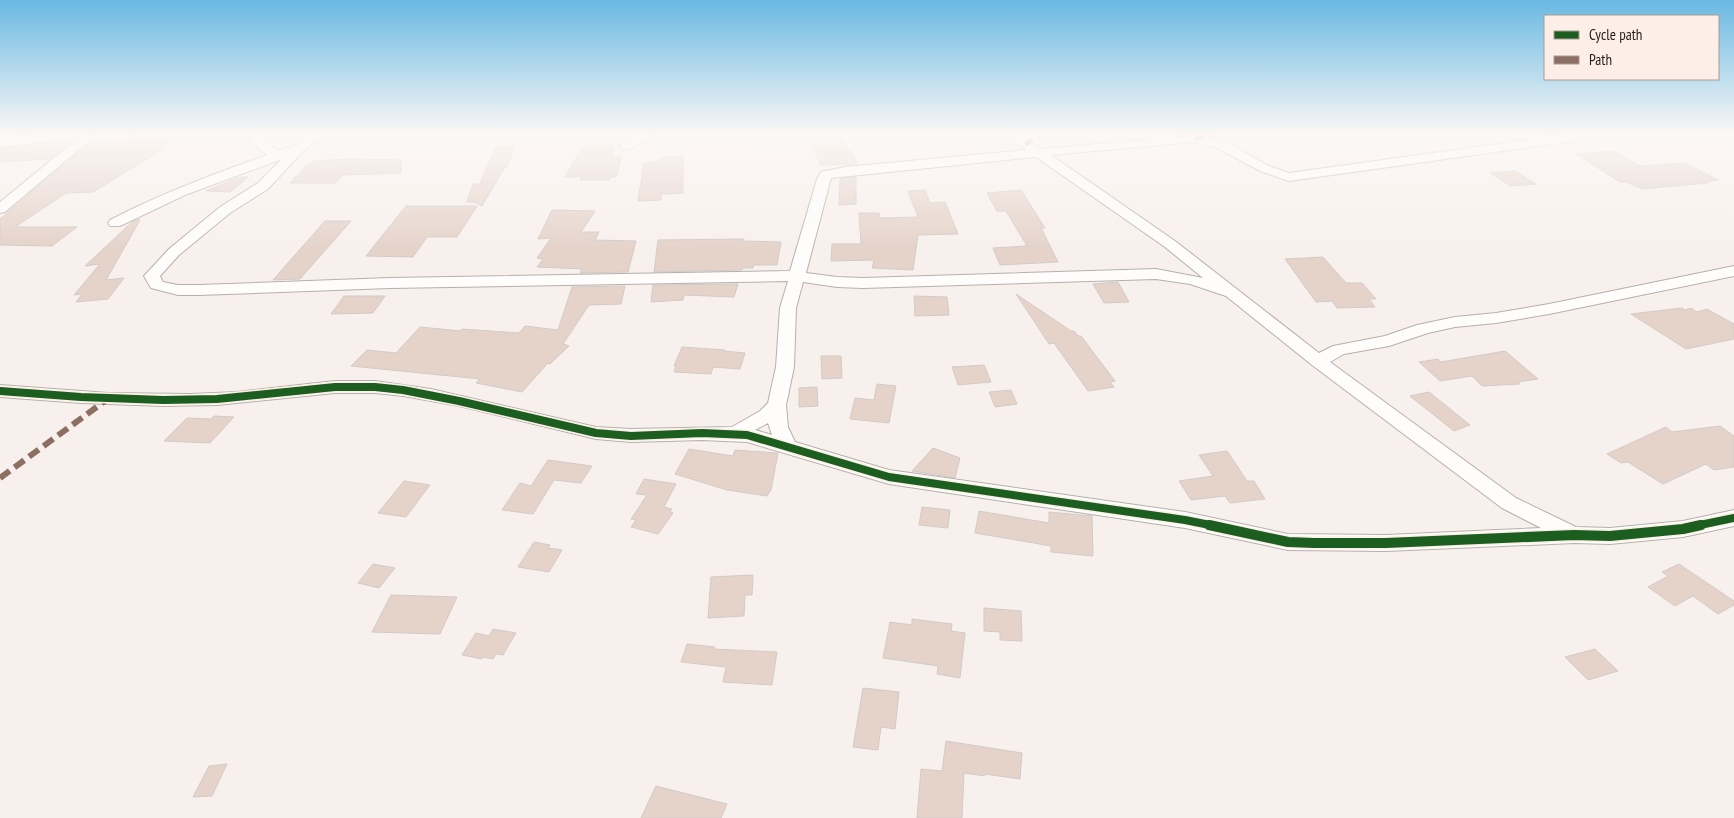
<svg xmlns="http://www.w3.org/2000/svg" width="1734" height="818" font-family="'PT Sans Narrow',sans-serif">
<rect width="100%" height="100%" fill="#f8f0ec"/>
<path fill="#e5d3ca" stroke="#d1cbc8" d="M136,135H175L155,154L93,192L66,193L15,227H77L52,246L0,245V219L90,142L131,139Z
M840,137L857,162L855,164L821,165L812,146L840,144Z
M67,141L64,143H69L50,159L0,162V149Z
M615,145L612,156H622L616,177H610L609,180H580L581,177H565L583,146Z
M515,146L507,167H505L482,206L474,202H467L473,184H480L496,147Z
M1614,151L1640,166L1685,163L1718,180L1705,182L1708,183L1642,189L1626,182H1620L1576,154Z
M683,156V193L661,194V200L638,201L644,163L661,161V158Z
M351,159L401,160V173L343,175L336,183H290L308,164L315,161Z
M1515,171L1536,184L1511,186L1490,173Z
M240,177H248L230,192L206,191Z
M856,177V204L839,205L840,179Z
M925,190L930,203L945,202L958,234L918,235L913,270L872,268L874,260L831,261L832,244H861L859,213H879L880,218L918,217L908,191Z
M1021,190L1045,228H1041L1058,262L1000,265L993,248L1027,246L1006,211H997L987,193Z
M406,206H477L457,237H427L413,257L366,256Z
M552,210L595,211L581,232H599L595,240L636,241L628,272L580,273L582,269L537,267L543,259L537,258L551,238L538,239Z
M139,219L140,220L106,280L124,278L108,299L76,302L82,294L74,295L100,264L85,266L132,222Z
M325,221H351L300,279L273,280Z
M744,239L743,241L781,242L777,265H754L753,268H743L742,270L654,272L658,240Z
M1323,257L1346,283H1362L1376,299H1369L1375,307L1337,308L1332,301L1316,302L1285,259Z
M1118,282L1129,302L1104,303L1093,284Z
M738,284L734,297L684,295L683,300L651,302L653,285Z
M625,286L621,304L589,305L563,344L569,346L550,364L548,363L522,392L476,383L480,379L351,366L367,350L396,353L420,327L461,331L462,329L519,333L525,326L558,330L572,287Z
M1016,294L1071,331H1074L1078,336H1081L1115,381L1110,382L1114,387L1088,391L1054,343L1049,344Z
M344,296H385L373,313L331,314Z
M914,296L947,297L949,315L915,316Z
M1682,308L1685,310L1691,308L1697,312L1707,309L1734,324V339L1686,349L1631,314Z
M682,347L725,350L724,351L745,353L740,369L713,367L711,374L674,372L676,366H674Z
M1505,351L1538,379L1517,382L1520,384L1482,386L1472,376L1440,381L1419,362L1438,359L1441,362Z
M821,356H841L842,378L822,379Z
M984,365L991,382L958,385L952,367Z
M877,384L896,386L889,423L850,419L855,398L874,400Z
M817,387L818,406L799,407V388Z
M1011,390L1017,404L995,407L989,392Z
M1429,392L1470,425L1454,431L1410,396Z
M214,416L234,417L210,443L164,441L187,418L211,419Z
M1720,426L1734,436V467L1714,470L1706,464L1663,484L1628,462L1621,463L1607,454L1666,427L1672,432Z
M933,448L960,458L955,478L912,471Z
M689,449L733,456L735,450L778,453L771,490L767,496L727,490L675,474Z
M1227,451L1247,481H1254L1265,499L1230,503L1225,496L1191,500L1179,481L1213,476L1199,455Z
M548,460L592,466L581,483L554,480L533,514L502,510L520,483L531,486Z
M644,479L676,484L664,507L672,509L670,512L673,513L658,534L631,527L636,520L631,519L647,495L636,494Z
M404,481L430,485L406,517L378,513Z
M922,507L950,510L948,528L919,525Z
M979,511L1049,523V512L1092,516L1093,556L1051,552V546L975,533Z
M534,542L550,545L548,548L562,550L549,572L518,567Z
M373,564L395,568L379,588L358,583Z
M1679,564L1734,601V605L1718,614L1693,596L1675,606L1648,587L1668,576L1662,572Z
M753,575L752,595H745L744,616L708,618L711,577Z
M391,595L457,597L440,634L372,632Z
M984,608L1021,611L1022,641L1000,640V632L984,631Z
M912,619L952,624L951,631L965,633L960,678L937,674L938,666L883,658L890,622L912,625Z
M493,629L516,633L503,655L496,654L493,659L483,657L482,659L462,655L476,633L489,636Z
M687,644L715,647L714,649L777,652L772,685L723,682L726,667L681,662Z
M1595,649L1618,671L1588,680L1565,657Z
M863,688L899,692L895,729L881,727L878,750L853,747Z
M946,741L1022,753L1020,779L985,774V776L964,773L962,818H917L921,769L942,771Z
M227,764L212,796L193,797L209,766Z
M656,786L727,804L721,818H641Z"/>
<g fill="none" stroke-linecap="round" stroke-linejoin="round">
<g stroke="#b6b0ac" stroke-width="2">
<path id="street" d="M36,135H74L68,139L0,147V139Z
M82,135H96L5,212L0,213V202Z
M247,135H259L278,151L294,146L310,135H324L303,151L268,189L230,213L179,255L160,276L163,282L178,285H199L390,278L790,271L817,179L821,172L845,167L1026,150L1005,135H1020L1041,149L1199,135L1225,141L1269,166L1289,173L1562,135H1594L1588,139L1289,181L1260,171L1216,147L1194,142L1051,155L1175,241L1319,353L1333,346L1385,336L1417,325L1455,317L1496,313L1549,304L1734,266V276L1549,314L1496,323L1455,327L1428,333L1389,346L1344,354L1330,362L1516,498L1576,527L1610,528L1683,521L1734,510V526L1683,537L1610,544L1574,543L1386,551L1288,550L1185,528L889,484L747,442L702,440L631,442L596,439L459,406L403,396L375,393H335L217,405L163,406L81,403L0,397V385L108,393L190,394L237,392L335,381H375L431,389L596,427L631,429L732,427L760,411L768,403L776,367L780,308L788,281L390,288L199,295H178L151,288L144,276L169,249L220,207L258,183L282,159L185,195L120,226H110L108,223L110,220C160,194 213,174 267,155L254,145ZM1036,157L1165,247L1203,278L1156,269L863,278L837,277L806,273L831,178ZM1156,279L1190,284L1226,296L1312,365L1502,508L1541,528L1386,535L1288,534L1185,512L889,470L795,442L788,427L786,405L794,367L796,308L803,282L837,287L863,288ZM768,423L772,435L755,430Z
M634,135H655L653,138C643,140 631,151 622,149L620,146Z"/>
</g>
<use href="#street" fill="#fefdfc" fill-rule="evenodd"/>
<path stroke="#8d6e63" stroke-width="5" stroke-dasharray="9 5" stroke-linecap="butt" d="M1194,138L1220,135
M1025,144L1039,135"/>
<path stroke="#8d6e63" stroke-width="6" stroke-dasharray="12 6" stroke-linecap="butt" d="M0,478L109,398"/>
<g stroke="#fdefe7" stroke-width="11">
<path id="cycleway-far1" d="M0,391L81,397L163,400L217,399L335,387H375L403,390L459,401L596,433L631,436L702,433L747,435L889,477L1185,520L1215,526
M1695,526L1734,518"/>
</g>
<g stroke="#fdefe7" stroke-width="13">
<path id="cycleway" d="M1209,525L1288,542L1314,543H1386L1574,535L1610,536L1683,529L1701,525"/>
</g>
<use href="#cycleway-far1" stroke="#1b5e20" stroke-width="8"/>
<use href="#cycleway" stroke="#1b5e20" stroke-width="10"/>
</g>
<linearGradient id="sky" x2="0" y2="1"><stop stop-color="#69b9e3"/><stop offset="0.54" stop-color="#fcf8f6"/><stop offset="1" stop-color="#fcf8f6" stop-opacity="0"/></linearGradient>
<rect width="1734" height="249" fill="url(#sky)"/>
<rect x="1544" y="15" width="175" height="65" fill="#fdefe7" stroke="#a59b95"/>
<rect x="1554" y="31" width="25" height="8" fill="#1b5e20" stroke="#a59b95"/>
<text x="1589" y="40" font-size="15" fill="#221d1b">Cycle path</text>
<rect x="1554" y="56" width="25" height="8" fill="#8d6e63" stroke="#a59b95"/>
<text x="1589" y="65" font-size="15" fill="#221d1b">Path</text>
</svg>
